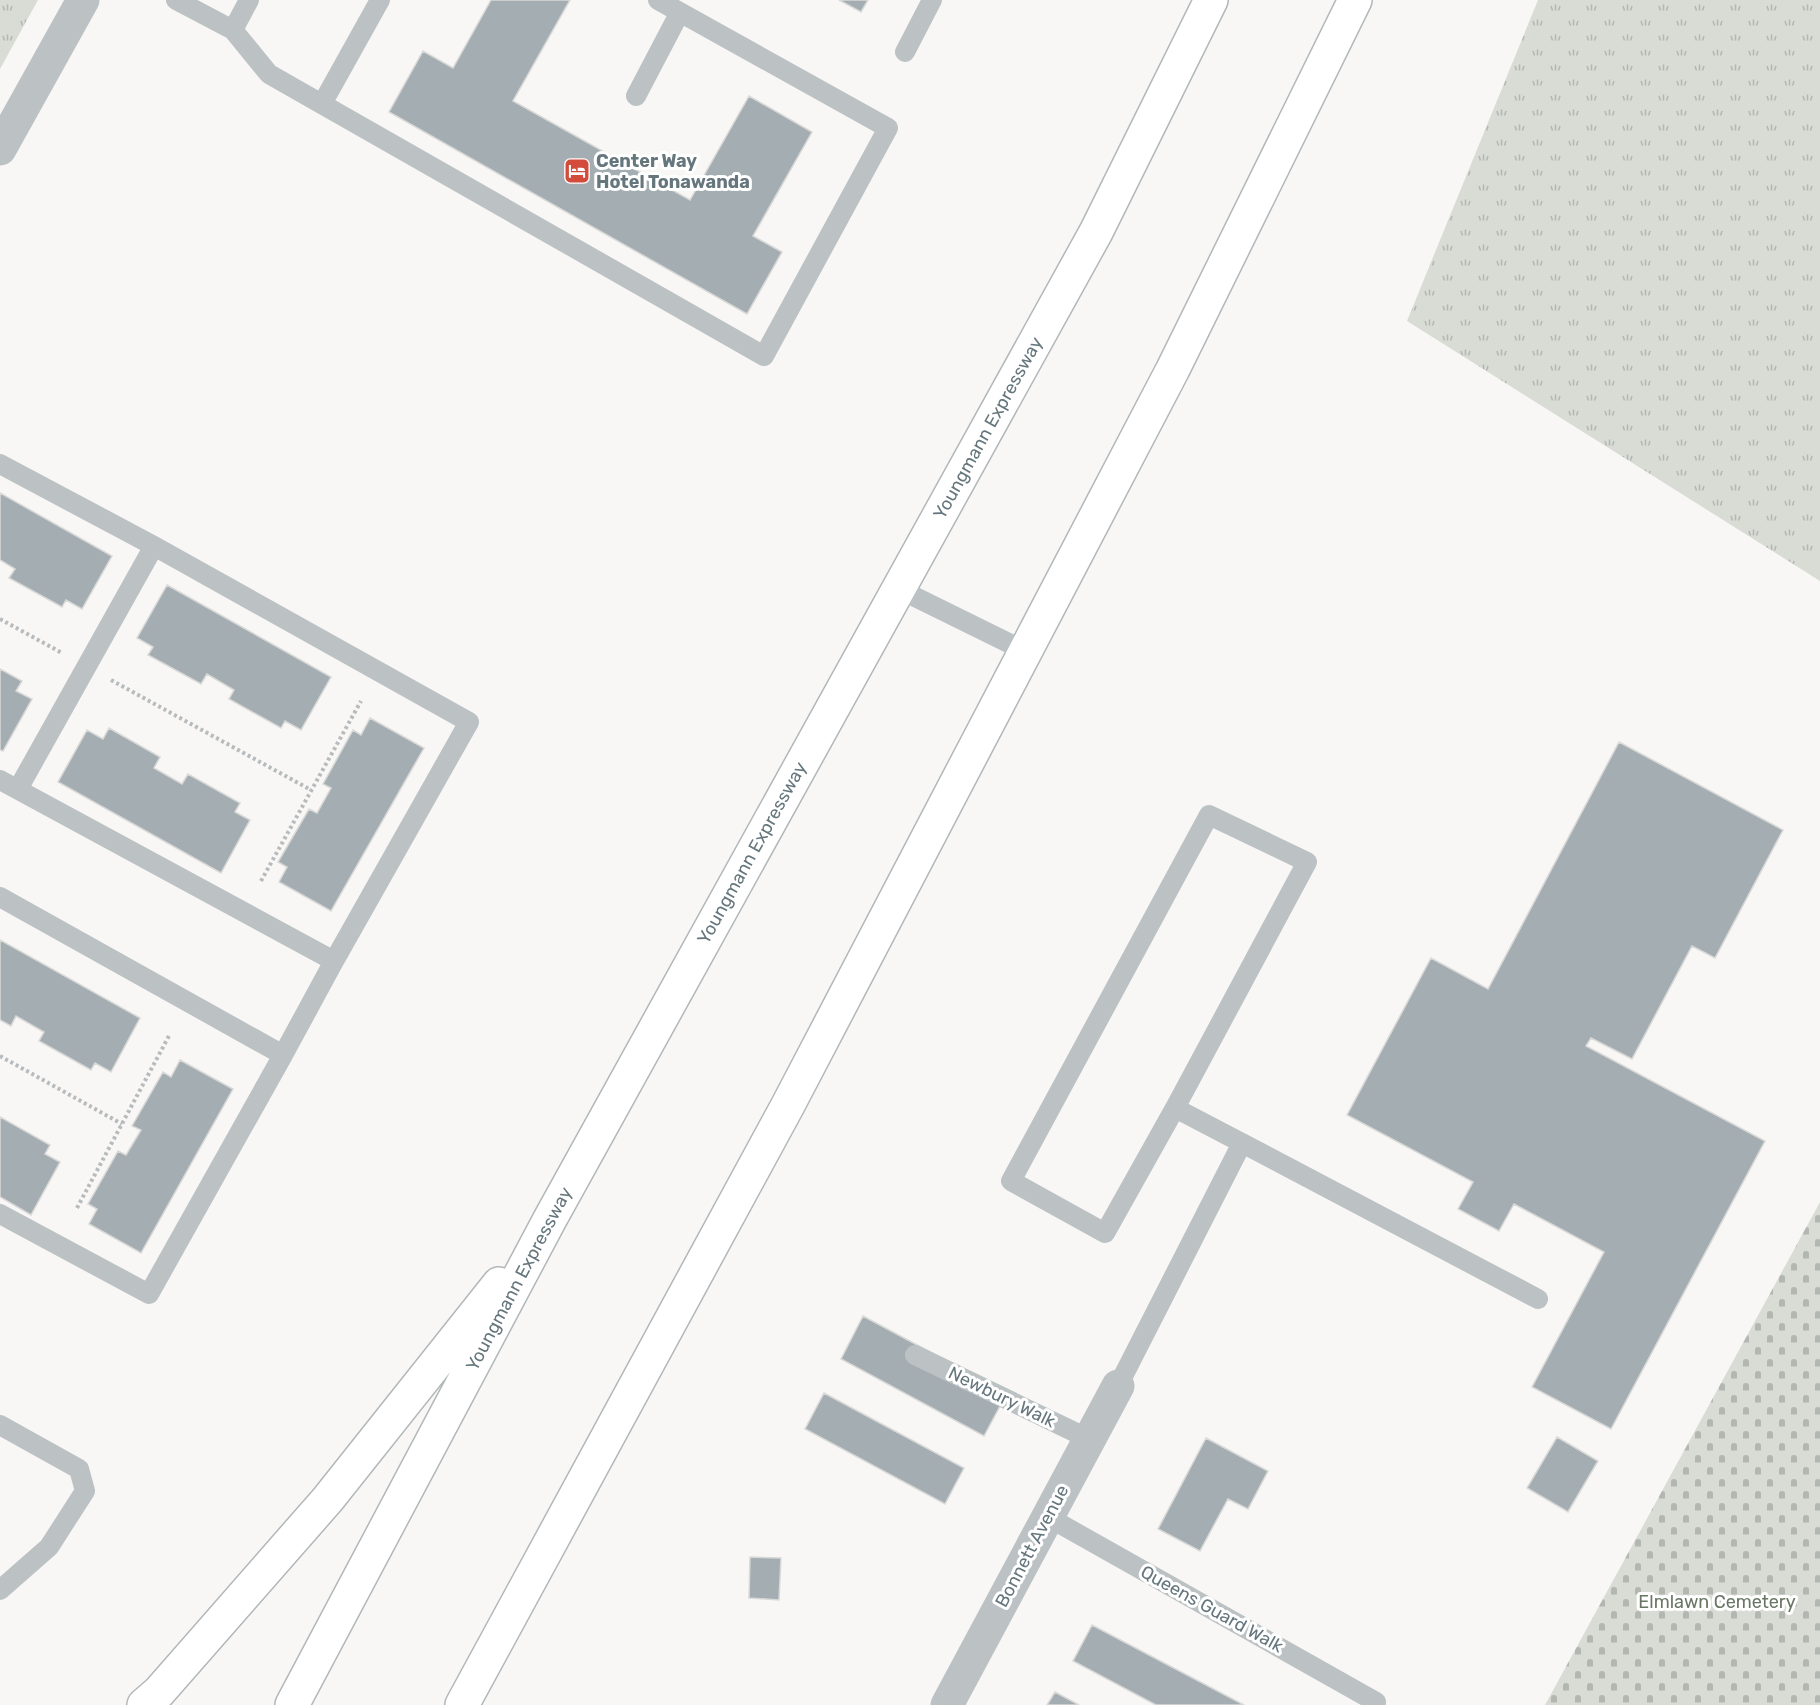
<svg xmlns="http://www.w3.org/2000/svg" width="1820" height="1705" font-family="Rubik,sans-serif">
<defs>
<pattern id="grass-tufts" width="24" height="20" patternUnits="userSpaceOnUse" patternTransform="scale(1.5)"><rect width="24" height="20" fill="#d8dcd5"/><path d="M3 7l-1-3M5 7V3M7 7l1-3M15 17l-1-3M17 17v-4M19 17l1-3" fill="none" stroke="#b3b7b2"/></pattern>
<pattern id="cemetery-stones" width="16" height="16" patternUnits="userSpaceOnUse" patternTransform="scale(1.5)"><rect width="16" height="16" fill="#d8dcd5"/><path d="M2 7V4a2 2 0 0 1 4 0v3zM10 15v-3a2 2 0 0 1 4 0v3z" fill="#b3b7b2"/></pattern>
</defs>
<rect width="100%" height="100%" fill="#f8f7f5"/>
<path fill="url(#grass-tufts)" d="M0,0H38L0,69Z
M1538,0H1820V581L1407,321Z"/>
<path fill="url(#cemetery-stones)" d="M1820,1202V1705H1545Z"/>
<path fill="#a4aeb2" stroke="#d9d9d8" stroke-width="1.5" d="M491,0H570L513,101L690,200L749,96L812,132L753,236L782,252L747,314L389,112L423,51L453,68Z
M839,0H868L861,12Z
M0,493L112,556L82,609L66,600L62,607L9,578L15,569L0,560Z
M167,585L331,677L301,730L285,721L281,728L229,699L234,690L207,674L201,684L148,655L153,647L137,638Z
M0,669L22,681L16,691L32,699L3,751L0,750Z
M370,718L424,748L331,911L279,882L287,867L278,862L309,809L317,813L331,788L323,784L353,730L361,735Z
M109,728L160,757L154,768L182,784L188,774L240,803L235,812L250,820L221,873L58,782L87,730L103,739Z
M1619,742L1783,830L1715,958L1692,946L1632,1059L1591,1038L1586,1046L1765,1141L1611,1429L1532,1387L1604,1252L1514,1204L1499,1231L1458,1209L1473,1182L1347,1115L1431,958L1488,989Z
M0,940L140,1018L111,1072L95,1063L91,1070L39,1041L44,1032L16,1016L11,1026L0,1020Z
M180,1060L233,1089L141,1253L89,1224L97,1209L88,1204L118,1151L126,1155L141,1130L132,1126L163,1072L171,1077Z
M0,1117L50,1145L45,1154L60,1162L31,1215L0,1197Z
M863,1316L1007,1393L984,1436L841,1359Z
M824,1393L964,1468L945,1504L805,1429Z
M1557,1437L1598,1461L1568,1512L1527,1488Z
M1206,1438L1268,1471L1248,1509L1228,1499L1200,1551L1158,1529Z
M750,1557L781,1558L779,1600L749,1598Z
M1092,1625L1244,1705H1156L1073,1661Z
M1055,1692L1079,1705H1047Z"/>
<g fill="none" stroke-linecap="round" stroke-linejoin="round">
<g stroke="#b2b7b9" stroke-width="36">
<path id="motorway" d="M144,1705L159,1692L328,1499L499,1284
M292,1705L550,1219L1096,232L1211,0
M462,1705L788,1105L1173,369L1355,0"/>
</g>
<path stroke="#b7bbbd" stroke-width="4" stroke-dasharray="3 3" stroke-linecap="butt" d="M0,619L62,653
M111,680L311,790
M261,881L361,701
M0,1056L122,1124
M77,1208L170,1034"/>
<path stroke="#bcc2c4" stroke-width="20" d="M176,0L233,30L269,74L764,356L888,128L658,0
M233,30L249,0
M905,52L932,0
M636,96L680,12
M322,104L380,0
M0,464L154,546L469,722L334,961L0,780
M899,589L1025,651
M18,789L154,546
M0,897L283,1055L149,1294L0,1214
M283,1055L334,961
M1242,1143L1538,1299
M915,1355L1089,1439
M1118,1386L1242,1143L1175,1108L1307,862L1209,815L1011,1181L1105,1233L1175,1108
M0,1425L79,1469L85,1491L49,1547L0,1590
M1048,1517L1376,1702"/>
<path stroke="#bcc2c4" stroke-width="33" d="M0,149L83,0
M947,1705L1118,1386"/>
<use href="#motorway" stroke="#fff" stroke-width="33"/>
</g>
<defs>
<g id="hotel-square" transform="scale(1.35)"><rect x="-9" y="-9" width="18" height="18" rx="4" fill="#d34b3a" stroke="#fff"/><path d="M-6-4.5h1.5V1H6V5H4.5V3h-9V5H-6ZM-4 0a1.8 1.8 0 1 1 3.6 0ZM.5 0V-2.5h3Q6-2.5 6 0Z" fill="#fff"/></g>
</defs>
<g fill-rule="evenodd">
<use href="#hotel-square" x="577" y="171"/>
</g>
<g text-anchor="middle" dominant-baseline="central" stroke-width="6" stroke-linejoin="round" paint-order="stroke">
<g font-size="18" font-weight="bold" fill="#65767d" stroke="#fff" text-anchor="start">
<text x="596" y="161">Center Way<tspan x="596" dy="21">Hotel Tonawanda</tspan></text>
</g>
<g font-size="18" fill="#65767d" stroke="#fff">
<text transform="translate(988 428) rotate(-61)">Youngmann Expressway</text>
<text transform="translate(752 853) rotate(-61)">Youngmann Expressway</text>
<text transform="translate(519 1279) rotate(-62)">Youngmann Expressway</text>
<text transform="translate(1002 1397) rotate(26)">Newbury Walk</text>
<text transform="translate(1032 1546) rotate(-62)">Bonnett Avenue</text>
<text transform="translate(1212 1609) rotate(29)">Queens Guard Walk</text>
</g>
<g font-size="18" fill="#697664" stroke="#fff">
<text x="1717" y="1602">Elmlawn Cemetery</text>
</g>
</g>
</svg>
